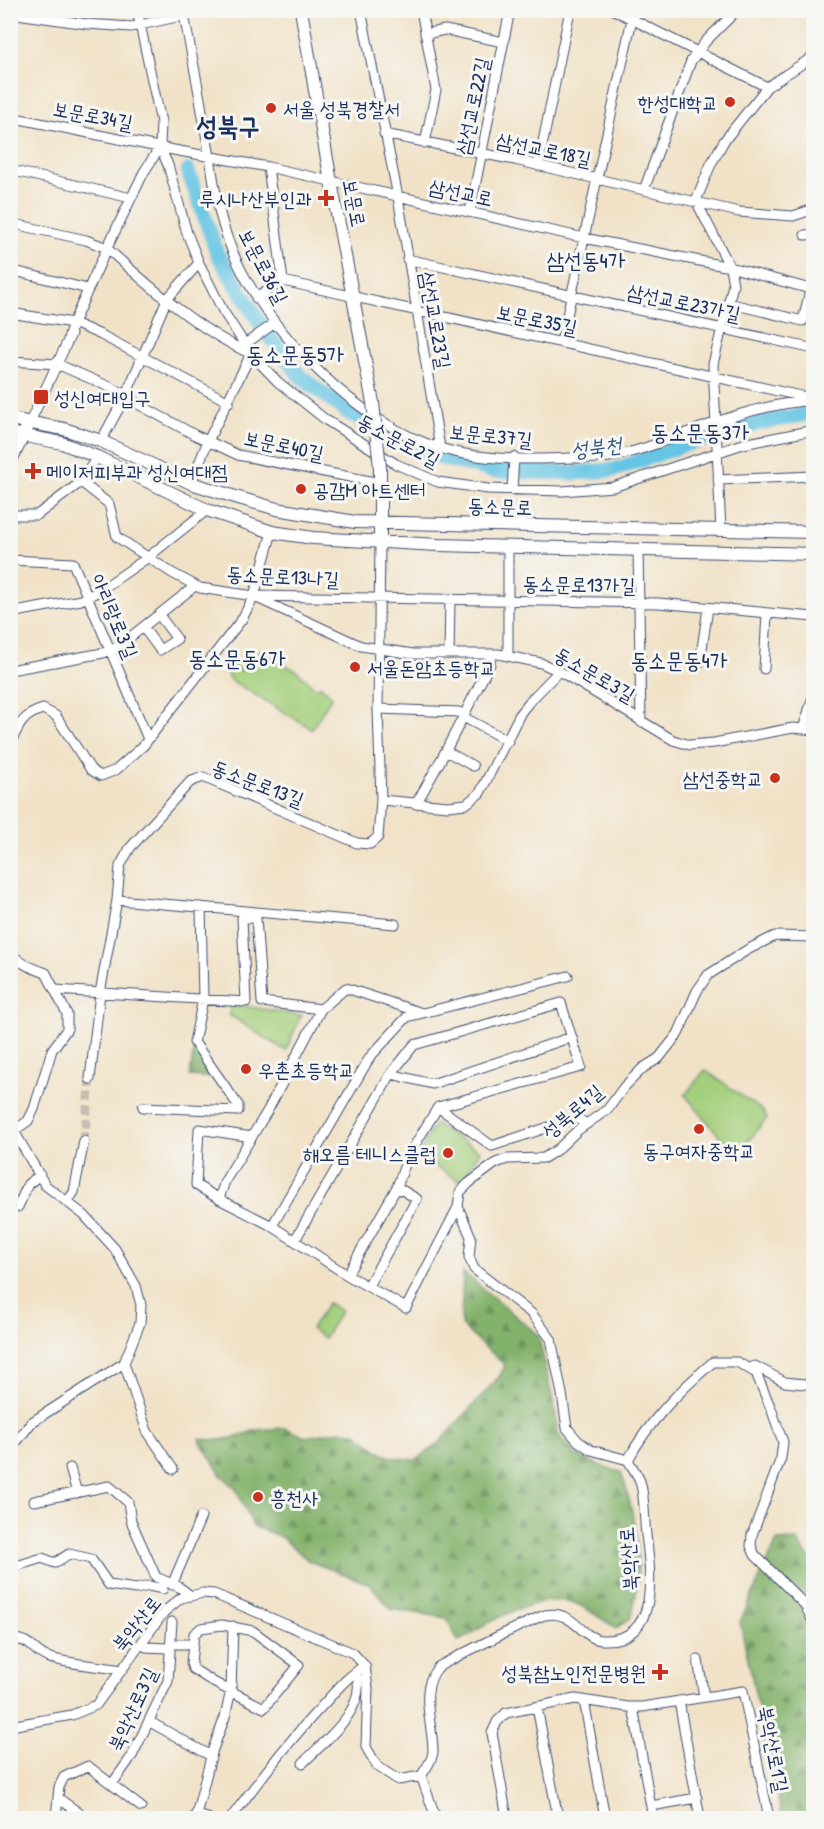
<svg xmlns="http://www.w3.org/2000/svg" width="824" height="1829" font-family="'Patrick Hand','Poor Story',sans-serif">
<defs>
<pattern id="forest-firs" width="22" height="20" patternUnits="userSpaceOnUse" patternTransform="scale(1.5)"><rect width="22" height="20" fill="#83b26b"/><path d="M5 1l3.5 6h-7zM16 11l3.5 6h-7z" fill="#6a915b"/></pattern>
</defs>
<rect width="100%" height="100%" fill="#f6f6f2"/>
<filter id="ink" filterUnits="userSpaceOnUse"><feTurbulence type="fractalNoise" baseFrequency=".0167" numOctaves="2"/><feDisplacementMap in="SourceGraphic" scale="12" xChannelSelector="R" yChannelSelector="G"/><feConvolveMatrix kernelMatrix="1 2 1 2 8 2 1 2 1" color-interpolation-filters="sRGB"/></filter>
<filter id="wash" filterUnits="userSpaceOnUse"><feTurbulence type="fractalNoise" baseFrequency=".008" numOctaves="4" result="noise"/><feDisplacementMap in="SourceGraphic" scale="24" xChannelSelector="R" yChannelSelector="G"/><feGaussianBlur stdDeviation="1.35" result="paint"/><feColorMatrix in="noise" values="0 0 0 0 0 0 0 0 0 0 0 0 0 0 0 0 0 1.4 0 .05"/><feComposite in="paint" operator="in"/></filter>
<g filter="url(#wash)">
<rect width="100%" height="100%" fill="#f1e2c7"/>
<path fill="url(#forest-firs)" stroke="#4f7064" stroke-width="1.5" d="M194,1047L216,1078L190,1076Z
M463,1272L538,1335L555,1411L558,1434L576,1455L608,1469L621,1472C636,1516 646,1574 630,1619L616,1628C602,1620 582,1603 566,1601C544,1598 510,1611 490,1622C479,1628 470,1636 458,1641L447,1618L391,1609L370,1584L309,1561L281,1537L253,1526L235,1487L221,1475L199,1439L219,1440L238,1437L255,1430L286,1428L305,1437L340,1431L355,1432L383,1454L396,1458L416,1460L438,1444L499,1377L505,1366C491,1351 475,1340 461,1325Z
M796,1540L813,1563V1818H782L740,1622L777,1541Z"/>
<path fill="#a4cf7b" stroke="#607f6c" stroke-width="1.5" d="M259,650L297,671L316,689L320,685L332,696L312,729L229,679L226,671L233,662L241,671Z
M231,1004L301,1015L286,1051L229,1015Z
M705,1070L763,1111L767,1118L736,1156L685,1095Z
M435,1124L480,1151L461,1182L417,1155Z
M328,1303L341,1311L324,1338L311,1329Z"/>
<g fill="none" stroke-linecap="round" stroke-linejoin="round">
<path stroke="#66c5e4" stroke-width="15" d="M188,171L218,255L261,325L300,376L348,413L425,454L494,471L575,473L614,470L687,444L758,423L814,413"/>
</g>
</g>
<g filter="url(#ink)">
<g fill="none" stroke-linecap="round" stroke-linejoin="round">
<path stroke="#c6beb2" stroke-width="9" stroke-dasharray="9 4.5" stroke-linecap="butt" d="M84,1141L90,1079"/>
<g stroke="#3b4a6e" stroke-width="11">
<path id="minor" d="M183,10C193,59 202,108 210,157C214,183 217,208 226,234C251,314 345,413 425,443C470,461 524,460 572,458C584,458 597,459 609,457C642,451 674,437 706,426C740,413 777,403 814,400
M361,10L398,197L440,448
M421,10L436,90L425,143
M614,10L767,87
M10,13L87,24L131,27L209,10
M425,34L445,30L504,42
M10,117L168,149L268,167L584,238L730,267L814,290
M384,134L515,160L739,212L793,216L814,209
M160,147L168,165L187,233L199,263L223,311L251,354L278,382L326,420L396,464L438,482L488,489L562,491L613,487L743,444L814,430
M538,166L570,10
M268,167L283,281
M10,170L131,198
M644,190L691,61L706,41L737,10
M470,212L510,10
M10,223L86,240L107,248
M805,235L814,234
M110,251C151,288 200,331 251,354L208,441L191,483
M407,259L814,349
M10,270L88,289
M256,298L283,281L805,397
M728,303L803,321L810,290
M10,313L73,323
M76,324L101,335L229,402
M68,339L73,323L107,248L144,172L160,147L161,122L137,10
M561,343L634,10
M245,344L275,323
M10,361L57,364L119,391L136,403L195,435L238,455L380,483
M30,422L71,334
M101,441L126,395L167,299L199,263
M97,457L81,482L109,504L117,537L172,573L200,588L254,596L658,603L814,617
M718,480L814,476
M512,490L514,457
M10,515H37L81,482
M721,531L713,364L733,285L730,267L696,201L711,164L724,141L767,87L814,56
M638,549L641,722
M10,560L73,563L148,739
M259,599L361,646L413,654H498L541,663L559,671L673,740L690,745L714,743L793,728L814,730
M10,613L81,600L99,591L147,558L207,510
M143,627L160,650L177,639L159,615
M449,654L450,599
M508,656V546
M700,662L708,608
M764,669L767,613
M10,670L103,653L119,646L195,586
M378,709L459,712L467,719L508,741
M803,729L814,694
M10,744C19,726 22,715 43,709L56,716L91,770L101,776L116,770L143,746L242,619L254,596L272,532
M446,751L473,766
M381,800L448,806L466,804L480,793L521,712L530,701L559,671
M416,804L443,756L490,664L491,654
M117,900L395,924
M10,952C20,964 32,968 46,973L67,1014V1029L52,1050L34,1109L28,1121L15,1130L10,1129
M55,990L246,1002L242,918H256L262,1002L321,1009
M422,1013L346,988L321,1009L268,1110L225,1181L219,1199L272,1226L347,1275L406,1308L458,1207
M391,1074L432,1084L572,1037
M90,1079L100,993L117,900L120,866L130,848L190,782L203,777L357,843L370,844L378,837L381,800L378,709L380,542
M143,1107L238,1111V1105L194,1042L203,999L201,907
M10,1124L45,1185L84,1215L115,1249L136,1286L141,1305L140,1323L124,1363L32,1422L10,1450
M397,1187L408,1156L438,1107L492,1146L576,1118L587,1124
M219,1199L196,1185L199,1129L252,1137
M67,1202L74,1192L84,1141
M18,1207L28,1184L40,1175
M272,1226L370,1057L407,1017L568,976
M295,1240L391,1074L414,1045L561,1003L581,1067L438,1107
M347,1275L397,1187L417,1199L368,1286
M124,1363L147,1431L173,1469
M751,1367L755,1366L785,1382L814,1385
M628,1460L591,1450L578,1441L567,1428L562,1394L551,1339L532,1314L474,1269L469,1257L471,1237L458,1207L460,1192L469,1183L496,1163L507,1159L544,1158L558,1149L578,1130L608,1109L624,1087L643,1068L659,1058L678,1034L697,991L708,975L747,950L775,936L814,937
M70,1468L77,1493
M34,1501L109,1486L128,1502L131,1521L156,1577L179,1587L191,1596
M10,1568L42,1558L55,1563L69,1554L91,1559L109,1585L136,1589L149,1586L163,1589
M172,1585L201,1517
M222,1625L253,1631L299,1665L264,1708L215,1683L193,1669L191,1663L194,1634L201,1628Z
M10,1639C31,1638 32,1651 47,1657C66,1664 101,1666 122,1670
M141,1644L146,1647L168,1648L171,1644H192
M698,1660L704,1697
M584,1700L605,1818
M679,1701L700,1818
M537,1707L558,1818
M633,1707L653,1818
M150,1722L211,1756
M10,1726L72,1715L96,1705L164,1612L181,1598L203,1593L214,1594L353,1653L365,1666L368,1688L366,1747L377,1766L398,1780L421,1776C426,1769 433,1759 433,1751C433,1723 418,1691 438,1667C465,1652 492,1639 520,1626C528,1623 537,1617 545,1615C574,1609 581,1639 602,1640C660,1643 651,1573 646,1535C644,1518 645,1497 640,1481C637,1474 632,1467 628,1460C649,1421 679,1391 713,1362H737L756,1373L772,1411L783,1442L781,1458L752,1535L751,1546L755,1555L805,1605L814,1624
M303,1763C325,1740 369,1709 356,1672
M421,1776L436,1818
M112,1784L132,1756L168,1681L172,1622
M58,1798L86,1818
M651,1806L697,1798
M196,1815L208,1818
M56,1818L59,1787L64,1777L88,1766L141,1807
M192,1818L196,1815L213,1749L225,1717L231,1690L233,1626
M231,1818C259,1780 288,1742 321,1707C334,1693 348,1675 365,1666
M507,1818L492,1733L497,1722L506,1713L575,1699L628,1707H642L743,1691L769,1818"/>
</g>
<g stroke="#3b4a6e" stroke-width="14">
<path id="major" d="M301,10L331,182L373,403
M10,419L64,429L101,441L191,483L232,496L277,509L355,522L814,532
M10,433L62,443L97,457L207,510L272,532L313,538L438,545L814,554
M10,462L27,428
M380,542V467"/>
</g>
<use href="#minor" stroke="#fff" stroke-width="9"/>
<use href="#major" stroke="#fff" stroke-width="12"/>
<g stroke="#3b4a6e" stroke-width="14" stroke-linecap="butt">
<path id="major-bridge" d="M373,403L380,467"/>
</g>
<use href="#major-bridge" stroke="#fff" stroke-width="12"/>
</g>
</g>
<g fill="#c8321e" stroke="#f6f6f2" stroke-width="2">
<circle cx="730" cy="102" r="6"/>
<circle cx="271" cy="108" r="6"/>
<path d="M323 189h6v6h6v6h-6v6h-6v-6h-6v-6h6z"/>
<rect x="33" y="389" width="16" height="16" rx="3"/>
<path d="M30 462h6v6h6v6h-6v6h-6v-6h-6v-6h6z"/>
<circle cx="301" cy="489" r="6"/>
<circle cx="355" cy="667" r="6"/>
<circle cx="775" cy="778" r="6"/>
<circle cx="246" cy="1069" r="6"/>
<circle cx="699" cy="1129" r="6"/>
<circle cx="448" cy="1153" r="6"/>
<circle cx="258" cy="1497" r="6"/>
<path d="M657 1663h6v6h6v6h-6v6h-6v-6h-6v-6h6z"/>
</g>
<g text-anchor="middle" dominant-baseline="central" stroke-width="6" stroke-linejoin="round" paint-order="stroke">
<g font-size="20" fill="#1b2f5e" stroke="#f6f6f2" text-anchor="start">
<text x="718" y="102" text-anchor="end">한성대학교</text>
<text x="283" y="108">서울 성북경찰서</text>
<text x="312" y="198" text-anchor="end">루시나산부인과</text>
<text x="54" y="397">성신여대입구</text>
<text x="46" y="471">메이저피부과 성신여대점</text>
<text x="313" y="489">공감M 아트센터</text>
<text x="367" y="667">서울돈암초등학교</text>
<text x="763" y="778" text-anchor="end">삼선중학교</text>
<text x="258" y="1069">우촌초등학교</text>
<text x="699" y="1150" text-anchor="middle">동구여자중학교</text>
<text x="436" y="1153" text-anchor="end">해오름 테니스클럽</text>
<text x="270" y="1497">흥천사</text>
<text x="646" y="1672" text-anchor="end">성북참노인전문병원</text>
</g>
<g font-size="20" fill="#1b2f5e" stroke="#f6f6f2">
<text transform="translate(472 106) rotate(-78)">삼선교로22길</text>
<text transform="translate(93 115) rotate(11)">보문로34길</text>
<text transform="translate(544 149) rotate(12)">삼선교로18길</text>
<text transform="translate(461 192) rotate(12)">삼선교로</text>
<text transform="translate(355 203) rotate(79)">보문로</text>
<text transform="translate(264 266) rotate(62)">보문로36길</text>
<text transform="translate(684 302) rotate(12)">삼선교로23가길</text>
<text transform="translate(537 319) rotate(12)">보문로35길</text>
<text transform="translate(436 320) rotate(80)">삼선교로23길</text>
<text transform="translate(491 435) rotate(6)">보문로37길</text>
<text transform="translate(399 440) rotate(28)">동소문로2길</text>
<text transform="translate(284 445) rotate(12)">보문로40길</text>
<text transform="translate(500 506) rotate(2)">동소문로</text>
<text transform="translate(283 576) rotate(3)">동소문로13나길</text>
<text transform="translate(579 584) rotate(1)">동소문로13가길</text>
<text transform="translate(115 616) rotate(67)">아리랑로3길</text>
<text transform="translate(595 674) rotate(30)">동소문로3길</text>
<text transform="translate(258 783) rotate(21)">동소문로13길</text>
<text transform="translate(572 1111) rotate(-40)">성북로4길</text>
<text transform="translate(628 1559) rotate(-94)">북악산로</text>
<text transform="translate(136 1623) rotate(-51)">북악산로</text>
<text transform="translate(132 1709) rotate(-65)">북악산로3길</text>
<text transform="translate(774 1749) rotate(79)">북악산로1길</text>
</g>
<g font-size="21" font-style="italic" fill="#2e5480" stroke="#f6f6f2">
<text transform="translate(596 447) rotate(-7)">성북천</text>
</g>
<g font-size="22" fill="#1b2f5e" stroke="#f6f6f2">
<text x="586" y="260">삼선동4가</text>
<text x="295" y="354">동소문동5가</text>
<text x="700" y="432">동소문동3가</text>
<text x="237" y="658">동소문동6가</text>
<text x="679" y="660">동소문동4가</text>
</g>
<g font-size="26" font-weight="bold" fill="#1b2f5e" stroke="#f6f6f2">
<text x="228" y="125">성북구</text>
</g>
</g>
<rect width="824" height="1829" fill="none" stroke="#f6f6f2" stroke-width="36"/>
</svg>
